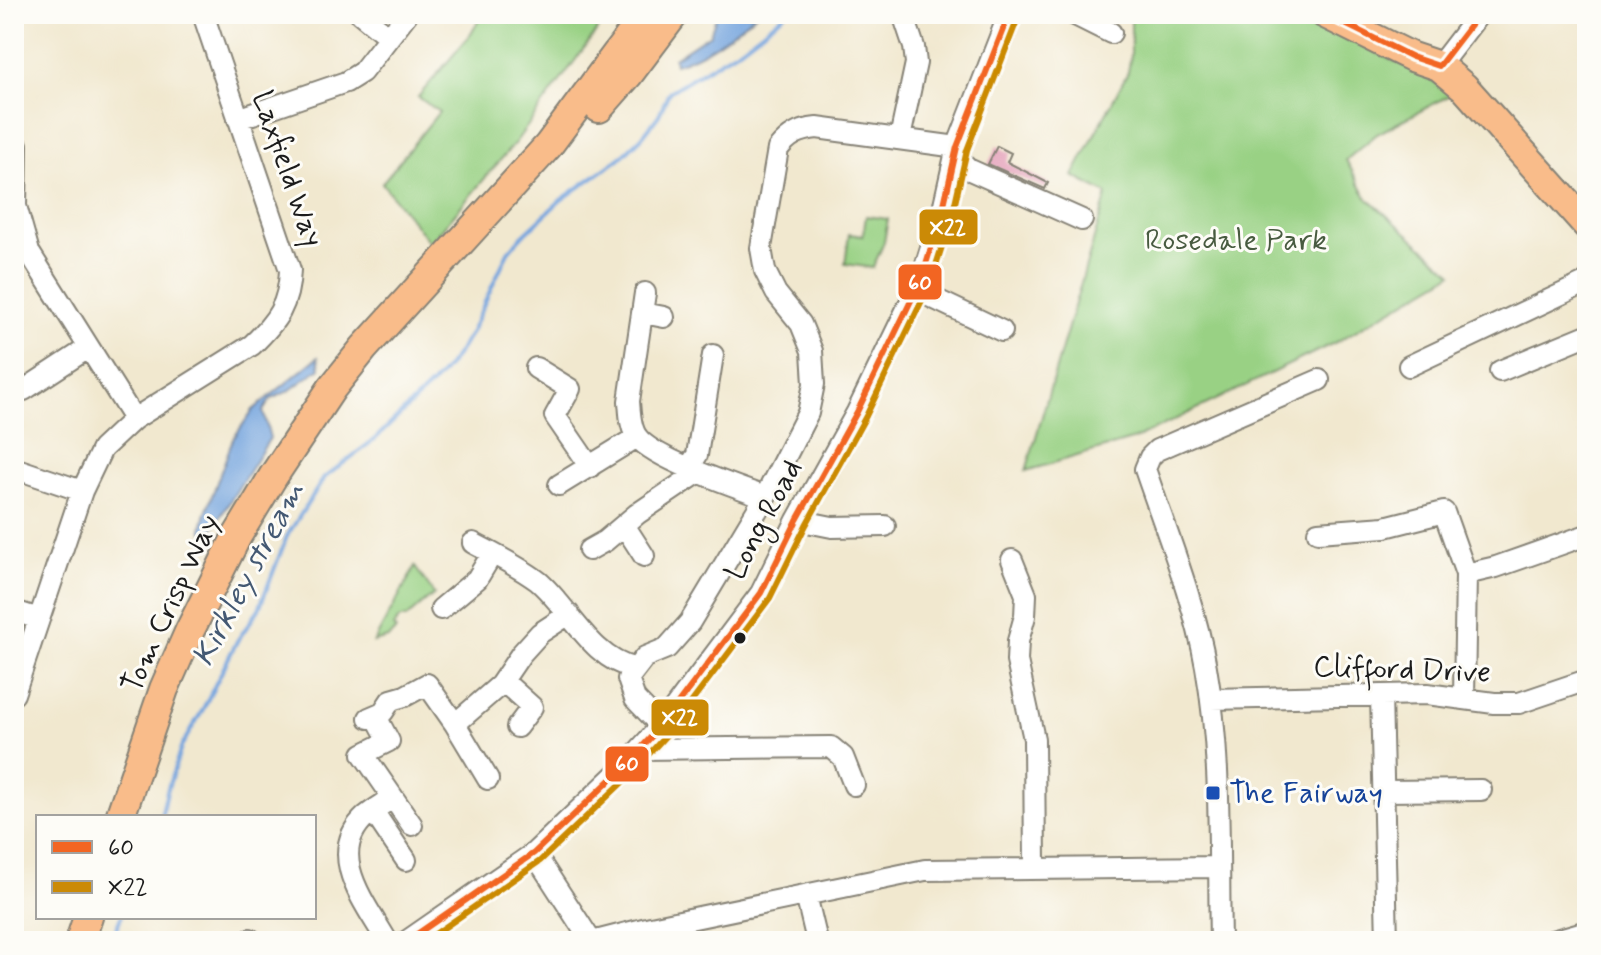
<svg xmlns="http://www.w3.org/2000/svg" width="1601" height="955" font-family="Mynerve,sans-serif">
<rect width="100%" height="100%" fill="#fdfcf7"/>
<filter id="ink" filterUnits="userSpaceOnUse"><feTurbulence type="fractalNoise" baseFrequency=".0125" numOctaves="2"/><feDisplacementMap in="SourceGraphic" scale="16" xChannelSelector="R" yChannelSelector="G"/><feConvolveMatrix kernelMatrix="1 2 1 2 8 2 1 2 1" color-interpolation-filters="sRGB"/></filter>
<filter id="wash" filterUnits="userSpaceOnUse"><feTurbulence type="fractalNoise" baseFrequency=".006" numOctaves="4" result="noise"/><feDisplacementMap in="SourceGraphic" scale="32" xChannelSelector="R" yChannelSelector="G"/><feGaussianBlur stdDeviation="1.8" result="paint"/><feColorMatrix in="noise" values="0 0 0 0 0 0 0 0 0 0 0 0 0 0 0 0 0 1.4 0 .05"/><feComposite in="paint" operator="in"/></filter>
<g filter="url(#wash)">
<rect width="100%" height="100%" fill="#f1e8cf"/>
<path fill="#99d184" stroke="#5a7650" stroke-width="2" d="M482,14H609L515,143L430,243L382,183L439,112L418,97L471,34Z
M1131,14H1297L1411,69L1454,93L1377,134L1346,160L1367,198L1453,273L1338,341L1135,439L1026,471L1107,194L1073,176L1128,72L1131,55Z
M866,216L888,219L884,242L873,268L845,264L849,234L863,236Z
M415,567L434,594L406,618H400L393,627L396,630L388,638L374,642Z"/>
<path fill="#74a4de" stroke="#48607d" stroke-width="2" d="M717,14H756C731,34 706,55 675,64L674,58L710,34Z
M318,357L320,368L289,391L271,399L263,411L270,438L210,533L204,534L202,529L206,512L233,439L253,410Z"/>
<g fill="none" stroke-linecap="round" stroke-linejoin="round">
<path stroke="#74a4de" stroke-width="4" d="M161,817L167,791L182,745L201,713L237,641L259,609L287,536L324,478L375,439L438,378L456,356L470,334L508,252L520,238L561,200L619,159L642,137L659,115L669,92L741,48L785,14
M111,941L121,917"/>
</g>
<g id="blocks">
<path fill="#e39cb7" d="M997,146L1011,153L1007,162L1048,183L1045,189L988,164Z"/>
</g>
</g>
<g filter="url(#ink)">
<use href="#blocks" fill-opacity="0" stroke="#868276" stroke-width="2"/>
<g fill="none" stroke-linecap="round" stroke-linejoin="round">
<g stroke="#868276" stroke-width="24">
<path id="minor" d="M361,14L389,37
M1073,14L1111,33
M1439,66L1479,14
M238,119L346,82L362,72L407,14
M900,138L916,63L914,47L903,14
M17,145L16,206L29,252L134,419
M955,157L968,169L1082,220
M916,290L1002,331
M645,293L629,401C630,413 630,429 638,438C655,459 737,487 765,497
M643,313L664,317
M1409,366L1587,282
M536,368L570,389L555,416L590,467
M1500,371L1587,335
M24,390L88,348
M689,467L697,455L713,355
M14,468L82,491
M559,485L637,437
M797,520L832,527L885,526
M624,525L644,556
M1318,532L1385,527L1444,512L1466,574L1464,697
M473,543C495,555 518,566 538,581C569,607 592,660 634,668
M589,550L605,541L637,514L699,472
M1012,560L1026,595L1025,616L1018,641L1017,661L1034,739L1035,868
M1466,574L1496,567L1587,535
M441,609L477,579L492,554
M14,611L39,619
M503,681L532,707L517,727
M14,694L82,491L102,449L134,419L252,345C277,321 289,305 290,270L203,14
M1381,695L1387,941
M1211,699L1427,694L1494,703H1519L1587,680
M369,718L383,712L391,700L405,696L427,684L455,724
M380,724L389,741L363,754L412,825
M661,726L635,699L628,679L645,657L667,648L690,622L765,497L808,413L814,384L812,351L801,324L776,293L765,271L761,248L778,149C789,135 799,130 817,128L957,147
M641,749L831,747L843,757L854,785
M488,779L455,724L500,685L521,654L540,633L569,614
M1384,791L1481,790
M373,811L406,860
M534,853L591,941
M806,895L817,941
M250,939V941
M387,941C366,904 324,854 366,816C374,809 384,804 392,798
M407,941L534,853L622,769L661,726L761,593L797,520L857,412L921,280L943,209L957,147L1009,14
M596,941L651,927L925,870L1218,867
M1220,941C1218,850 1222,757 1206,667C1194,599 1167,534 1145,469L1150,457L1157,450L1319,380
M1552,941L1587,931"/>
</g>
<g stroke="#868276" stroke-width="32">
<path id="highway" d="M1325,14L1412,57L1439,66L1464,87L1587,225
M599,108L628,75L674,14
M120,817L164,689L190,630L237,536L274,475L332,388L364,348L548,146L646,14
M80,941L88,917"/>
</g>
<use href="#minor" stroke="#fff" stroke-width="20"/>
<use href="#highway" stroke="#f9bc8a" stroke-width="28"/>
<g stroke="#fdfcf7" stroke-width="12">
<path id="bus-1" d="M1325,14L1412,57L1439,66L1479,14
M407,941L534,853L622,769L661,726L761,593L797,520L857,412L921,280L943,209L957,147L1009,14"/>
</g>
<g stroke="#fdfcf7" stroke-width="12">
<path id="bus-2" d="M425,941L540,861L629,776L669,732L770,598L806,525L866,416L930,284L953,212L967,150L1018,18"/>
</g>
<use href="#bus-1" stroke="#f26522" stroke-width="6"/>
<use href="#bus-2" stroke="#cb8a06" stroke-width="6"/>
</g>
</g>
<circle fill="#1c1c1c" stroke="#fdfcf7" stroke-width="3" cx="740" cy="638" r="7"/>
<rect fill="#1a4fb4" stroke="#fdfcf7" stroke-width="3" x="1205" y="785" width="16" height="16" rx="4"/>
<g text-anchor="middle" dominant-baseline="central" stroke-width="6" stroke-linejoin="round" paint-order="stroke">
<g font-size="30" fill="#1c1c1c" stroke="#fdfcf7">
<text transform="translate(287 169) rotate(71)">Laxfield Way</text>
<text transform="translate(764 520) rotate(-62)">Long Road</text>
<text transform="translate(171 604) rotate(-65)">Tom Crisp Way</text>
<text transform="translate(1402 670) rotate(2)">Clifford Drive</text>
</g>
<g font-size="30" fill="#485b40" stroke="#fdfcf7">
<text x="1236" y="240">Rosedale Park</text>
</g>
<g font-size="30" fill="#164399" stroke="#fdfcf7" text-anchor="start">
<text x="1229" y="793">The Fairway</text>
</g>
<g font-size="32" font-style="italic" fill="#445973" stroke="#fdfcf7">
<text transform="translate(249 574) rotate(-62)">Kirkley stream</text>
</g>
</g>
<g stroke="#fdfcf7" stroke-width="3">
<rect x="918" y="208" width="61" height="38" rx="8" fill="#cb8a06"/>
<rect x="897" y="263" width="46" height="38" rx="8" fill="#f26522"/>
<rect x="650" y="698" width="60" height="39" rx="8" fill="#cb8a06"/>
<rect x="604" y="745" width="46" height="38" rx="8" fill="#f26522"/>
</g>
<g font-size="22" text-anchor="middle" font-weight="bold" fill="#fff">
<text x="948" y="235">X22</text>
<text x="920" y="290">60</text>
<text x="680" y="725">X22</text>
<text x="627" y="771">60</text>
</g>
<rect width="1601" height="955" fill="none" stroke="#fdfcf7" stroke-width="48"/>
<rect x="36" y="815" width="280" height="104" fill="#fdfcf7" stroke="#a3a29f" stroke-width="2"/>
<rect x="52" y="841" width="40" height="12" fill="#f26522" stroke="#a3a29f" stroke-width="2"/>
<text x="108" y="855" font-size="24" fill="#1c1c1c">60</text>
<rect x="52" y="881" width="40" height="12" fill="#cb8a06" stroke="#a3a29f" stroke-width="2"/>
<text x="108" y="895" font-size="24" fill="#1c1c1c">X22</text>
</svg>
